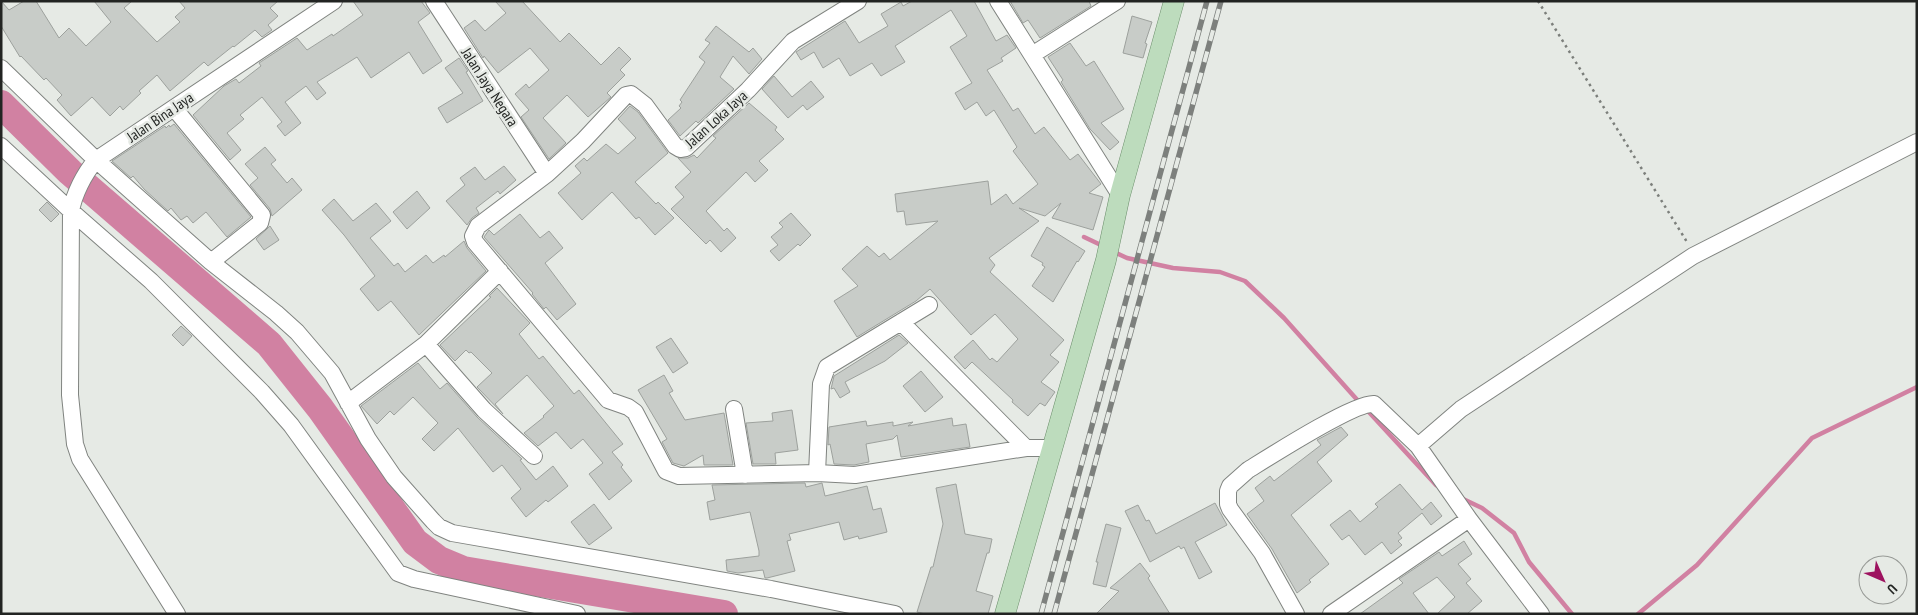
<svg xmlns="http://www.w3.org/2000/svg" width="1918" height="615" font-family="'PT Sans Narrow',sans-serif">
<rect width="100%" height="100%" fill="#e6eae5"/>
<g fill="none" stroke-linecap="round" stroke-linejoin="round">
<path stroke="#d181a2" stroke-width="4.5" d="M1084,237L1103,246
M1112,251L1127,258L1173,268L1220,272L1245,281L1284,318L1360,403
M1367,410L1436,485
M1461,498L1482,508L1514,533L1529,562L1572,614
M1638,614L1697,565L1812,438L1917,387"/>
<path stroke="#d181a2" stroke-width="28" d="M1,104L70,172L269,344L320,408L415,542L439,560L463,570L724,614"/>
</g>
<path fill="#c8ccc8" stroke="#9da19d" d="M1,1L9,10L24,1H36L59,38L69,28L86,46L111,22L94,1H132L124,8L157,42L180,22L175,17L185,8L179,1H278L270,8L278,16L268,25L272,30L262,37L255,30L234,47L233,46L208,66L204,62L170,91L157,75L139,91L141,93L123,110L120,106L110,116L92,97L71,116L57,100L62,95L46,78L44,80L21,56L20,57L1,26Z
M353,1H421L430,13L418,22L442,61L423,74L409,52L371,78L357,57L317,82L326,93L317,100L306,86L285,102L301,123L285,136L277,126L282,122L262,97L240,115L244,119L227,133L241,150L230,160L193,115L224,86L236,79L239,83L261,66L259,63L297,38L307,50L332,34L333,36L363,15Z
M495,1H522L560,42L569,33L601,65L619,47L631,59L620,70L625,75L607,93L611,97L588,117L567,95L543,118L566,143L549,159L521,117L529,110L515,94L526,84L529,88L549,70L530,48L498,73L484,56L483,58L464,28L475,20L485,31L506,13Z
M912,1H974L996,41L1007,35L1016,48L1001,58L1003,61L987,70L1013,111L1018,108L1035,134L1044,127L1070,160L1078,154L1101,184L1089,193L1103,197L1093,230L1052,218L1061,203L1045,216L1019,208L1039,221L989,258L995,265L990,272L1064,340L1050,355L1059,362L1041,382L1055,392L1045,406L1040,403L1028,416L1012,402L1013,400L972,362L965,369L954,357L973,340L990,360L992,358L997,362L1018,339L995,314L971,335L930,289L916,301L857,337L834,301L858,286L842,269L867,246L879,257L884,253L890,260L938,221L906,225L904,211L897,212L895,194L988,181L991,205L1006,194L1013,204L1038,184L1013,151L1017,147L994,110L986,116L977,102L965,110L955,93L972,83L950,47L967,36L951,10L895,46L905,62L881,76L872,63L850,76L839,58L823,68L814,52L801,60L796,52L845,21L859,43L888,26L881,14L901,2L903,6Z
M1010,1H1089L1091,6L1040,38L1028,20L1023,23Z
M1132,16L1152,22L1145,43L1147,44L1143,58L1123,53Z
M716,26L749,52L753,48L762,59L749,74L733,56L720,77L734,89L698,123L696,121L680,136L668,120L681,108L679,106L682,102L680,100L705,62L699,57L710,43L705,40Z
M1070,43L1086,66L1094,61L1124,109L1101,123L1119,142L1110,150L1090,129L1061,82L1063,80L1048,57Z
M459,58L468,71L466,72L483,101L447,123L438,108L463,93L445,68Z
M774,76L792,97L811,81L824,97L807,110L803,105L788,118L762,89Z
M749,103L777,127L775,130L784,139L759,161L768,170L755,182L746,172L706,211L724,231L727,228L736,238L721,252L710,240L706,244L671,209L684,197L675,187L691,172L678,158H688L694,155L697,158L716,138L713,136Z
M630,106L638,112L668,153L635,182L656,204L658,202L674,218L655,235L639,217L636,219L612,192L582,220L558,193L581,173L575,166L584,158L587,161L606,144L618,154L636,138L618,119Z
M174,124L251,217L227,237L206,212L193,223L187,216L181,220L171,208L168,211L144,189L133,176L131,178L112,161L165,126L166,128L169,125L170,127Z
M265,147L276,160L271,164L287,183L292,178L302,190L272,216L270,209L250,185L258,178L245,164Z
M504,166L516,180L500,194L498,191L476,208L479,213L472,218L467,225L446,201L465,185L460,178L475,167L485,180Z
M417,191L430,208L407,229L393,212Z
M334,199L353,221L376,203L391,221L370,238L394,266L398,263L405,272L426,255L433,263L444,255L445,257L464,241L467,248L486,271L419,335L391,301L378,311L360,289L375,276L344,235L322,210Z
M47,202L59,214L51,222L39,210Z
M791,213L811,235L800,246L798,244L779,261L770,251L778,245L771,237L783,227L779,223Z
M520,214L540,238L549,231L563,248L545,263L576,304L557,320L546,307L544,309L532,294L533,293L484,237L489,230L494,235Z
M270,226L279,240L264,250L256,239Z
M1047,227L1085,251L1078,262L1077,261L1053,302L1032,286L1045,267L1042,265L1043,263L1031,256Z
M497,288L530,323L519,334L539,359L543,356L574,394L579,390L623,444L612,452L623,465L621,467L632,481L609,500L589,474L603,463L583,439L571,449L556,432L538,446L524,433L544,417L543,416L554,406L527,375L495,404L503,414L477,387L492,373L471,352L469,353L466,350L455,361L440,345L491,297L489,296Z
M181,326L192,336L183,346L172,335Z
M899,335L908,343L885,361L845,382L850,392L840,398L834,388L831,389L834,376Z
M671,338L688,363L673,373L656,347Z
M418,363L440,389L447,383L477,417L522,459L520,460L536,480L553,466L568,486L548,502L546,500L526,517L511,498L521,489L502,465L493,472L458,428L434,451L422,439L438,423L413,397L394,415L390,411L377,424L361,406Z
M921,371L943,397L925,412L903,386Z
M664,375L673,391L669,393L685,420L724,413L733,465H704L703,455L684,466L673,463L662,442L667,439L638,390Z
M792,410L798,450L775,453L776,464H753L746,423L773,421L772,413Z
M952,418L953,426L966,424L970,447L901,457L897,435L893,439L866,444L869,462L854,465L834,464L830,444L828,445L829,427L866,421L867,426L893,422V426L913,422L908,426Z
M1341,427L1348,435L1317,462L1332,481L1291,515L1329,564L1309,580L1311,582L1297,593L1272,549L1247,514L1264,501L1255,488L1270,476L1274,481L1321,445L1317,440Z
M805,483L806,487L822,483L825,496L867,486L873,510L881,508L887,532L859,539L858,536L844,540L839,522L789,534L791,540L787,541L795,571L767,578H765L763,570L738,573L727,571L726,560L759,556V551L750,512L710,520L707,502L715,500L712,485Z
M956,484L965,534L992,539L989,553H987L976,591L993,596L988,614H925L917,612L931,567H933L943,524L936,488Z
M1400,484L1422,510L1431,502L1442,516L1431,525L1422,513L1398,533L1402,538L1398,541L1402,545L1391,554L1382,542L1365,555L1349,535L1342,540L1330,525L1350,510L1360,522L1378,507L1375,504Z
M1215,503L1227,525L1195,542L1212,572L1199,579L1184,547L1181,549L1179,546L1150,562L1125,511L1138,505L1146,521L1149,520L1156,534Z
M594,504L612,528L589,545L571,522Z
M1106,524L1121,528L1106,587L1093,584L1098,562H1096Z
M1464,541L1472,554L1458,564L1471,579L1466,583L1482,601L1467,614H1437L1455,597L1437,577L1413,593L1429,614H1360L1403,583L1399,579L1439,552L1442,556Z
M1140,563L1150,576L1148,578L1170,614H1096L1119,591L1110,588Z"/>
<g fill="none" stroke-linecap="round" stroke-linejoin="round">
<g stroke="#808480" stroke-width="18">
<path id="minor" d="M434,1L547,174
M858,1L793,41L748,90L686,148L680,149L675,146L645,105L631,94L626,95L583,141L547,174L478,226L473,236L475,242L608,400L628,407L635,412L666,471L679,476L817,473L855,475L1026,448H1053
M998,1L1120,195
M1032,55L1117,1
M1,68L96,160L334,1
M174,108L262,215L260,223L211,262
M1,146L71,211L151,281L262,392L291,425L398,573L414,579L577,614
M901,322L1026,448
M426,344L484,410L534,456
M348,403L426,344L500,271
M734,409L745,475
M1418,446L1461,409L1693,256L1917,142
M817,473L821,384L827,367L929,305
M177,614L80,459L75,444L70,395L71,211C74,194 84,174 96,160L211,262L276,313L297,332L332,373L368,439L394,477L433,521L439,527L452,533L771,589L895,614
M1296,614L1262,553L1230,509L1228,504V491L1230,486L1248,470C1269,457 1355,402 1374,404L1418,446L1469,519
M1331,614L1469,519L1541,614"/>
</g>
<g stroke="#6a8d6a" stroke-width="21">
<path id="major" d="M1005,614L1106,260L1120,195L1174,1"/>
</g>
<path stroke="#7c7f7b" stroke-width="2.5" stroke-dasharray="2.5 4" stroke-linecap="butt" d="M1538,1L1687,242"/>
<use href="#minor" stroke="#fff" stroke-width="16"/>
<use href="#major" stroke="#bddcbd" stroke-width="20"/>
<g stroke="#7d807d" stroke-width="5.5">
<path id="rail" d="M1041,614L1207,1
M1054,614L1221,1"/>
</g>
<use href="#rail" stroke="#e6eae5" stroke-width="4" stroke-dasharray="11" stroke-linecap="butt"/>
</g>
<g text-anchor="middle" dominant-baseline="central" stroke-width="5" stroke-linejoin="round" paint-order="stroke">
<g font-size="15" fill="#222422" stroke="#e6eae5">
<text transform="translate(490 87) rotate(57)">Jalan Jaya Negara</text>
<text transform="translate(160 117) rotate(-34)">Jalan Bina Jaya</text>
<text transform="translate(716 119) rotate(-42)">Jalan Loka Jaya</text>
</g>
</g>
<rect width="1918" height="615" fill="none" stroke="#222422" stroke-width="5"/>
<g transform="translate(1883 580) rotate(135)"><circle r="24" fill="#e6eae5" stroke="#989b97"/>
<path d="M0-4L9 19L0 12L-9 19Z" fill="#9d125f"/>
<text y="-8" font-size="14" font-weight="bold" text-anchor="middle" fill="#222422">U</text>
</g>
</svg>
